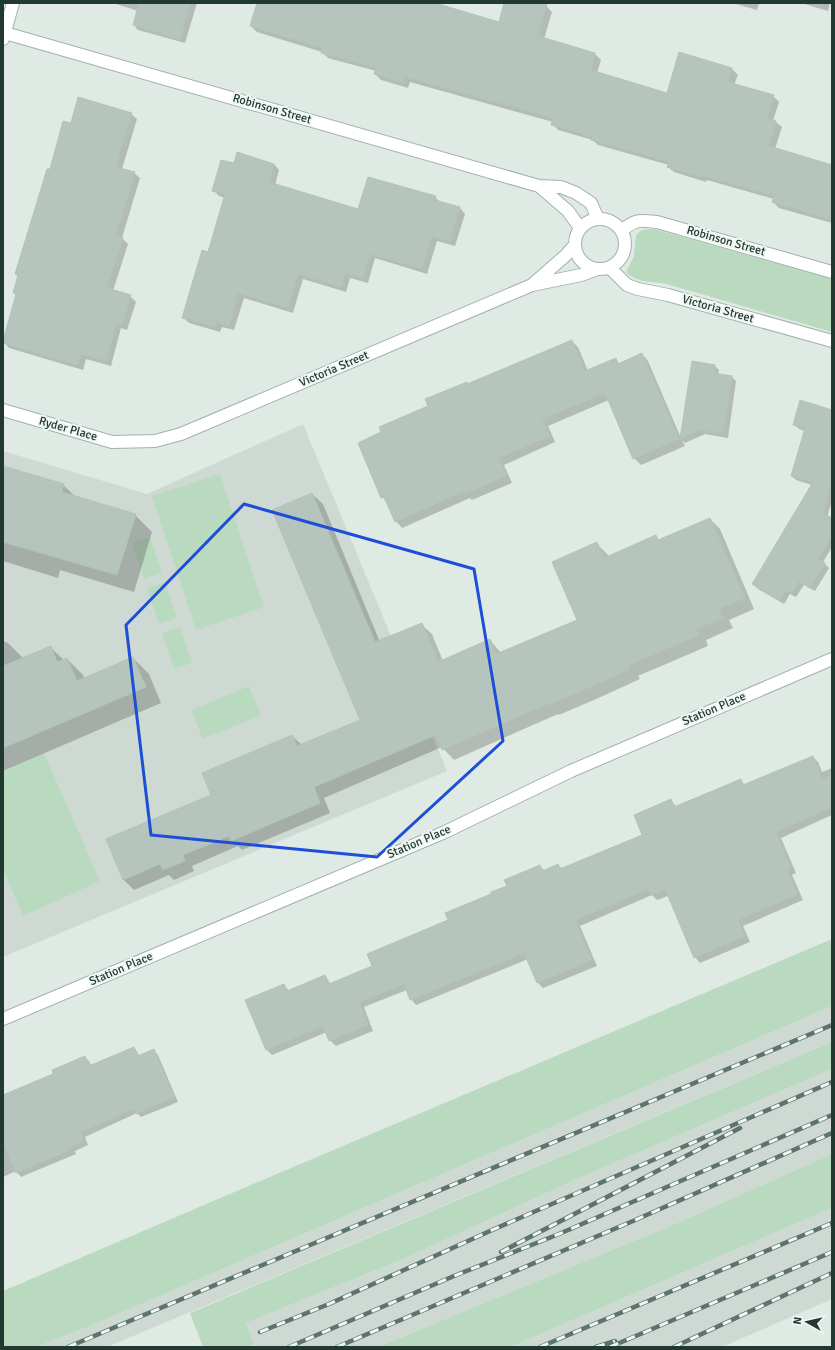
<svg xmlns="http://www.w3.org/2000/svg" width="835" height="1350" font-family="Signika,sans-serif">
<rect width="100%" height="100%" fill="#e0eae4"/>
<path fill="#ced9d3" d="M303,424L447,771L3,957V451L147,494Z
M832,1006V1042L107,1347H36L90,1326Z
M832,1069V1154L675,1224L378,1347H248L254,1344L246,1323L403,1259L581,1177Z
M832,1208V1299L722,1347H510Z"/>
<path fill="#badac0" d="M654,229L832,279V332L663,283C650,282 635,282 626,272L634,256L636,235C640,229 647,229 654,229Z
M220,474L264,607L196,630L152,496Z
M150,537L162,573L144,579L132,543Z
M165,582L177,618L159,624L147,588Z
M180,627L192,663L174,669L162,633Z
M249,686L261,715L203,739L191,710Z
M44,753L100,881L23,916L3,869V772Z
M832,939V1006L90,1326L36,1347H3V1291L265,1179Z
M832,1042V1069L581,1177L403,1259L246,1323L254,1344L248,1347H203L190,1313Z
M832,1154V1208L510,1347H378L675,1224Z"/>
<path fill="#0003" d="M113,3H197L185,43L138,30L134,25L138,11Z
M258,3H431L499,23L505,3H534L546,6L552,12L544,39L595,54L601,60L597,73L668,94L680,54L732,69L738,75L734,85L773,96L779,102L773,121L776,122L782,127L775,149L832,166V223L779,208L773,202L774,199L707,180L706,182L674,172L668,167L669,165L598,145L593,140L558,130L553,124V122L410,82L408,88L381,80L375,74L376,71L328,58L322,52L257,32L251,26Z
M732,3H759L757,10Z
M801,3H830L828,11Z
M131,114L137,119L122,169L134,173L140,178L122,238L128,244L113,291L130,296L136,302L127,330L121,328L111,366L86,359L83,370L9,348L4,342L17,296L14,293L19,277L16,274L50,170L71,124Z
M238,154L274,164L279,170L275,185L359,210L435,197L441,203L460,208L465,214L455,246L437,241L427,274L375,258L368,283L350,278L346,292L303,279L293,313L244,298L234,330L222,327L220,332L189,323L183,317L209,253L225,198L219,196L213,190L235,165Z
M571,341L578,347L588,371L615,360L620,364L642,354L648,361L681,438L715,366L719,370L718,375L732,377L736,381L728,438L705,434L685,443L682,440L685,446L641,465L634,458L609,400L548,426L555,442L504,465L512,483L472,500L470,498L402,528L396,521L388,503L382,497L383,433L466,383L468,385Z
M832,411V501L827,517L832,519V547L823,562L829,568L815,591L804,585L796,597L790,594L784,604L758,589L753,584L812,485L796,480L792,476L805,431L799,429L794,424Z
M3,467L63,485L76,497L135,515L152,532L134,592L60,570L58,578L3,561Z
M312,494L323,504L380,642L421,624L432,634L443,661L490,640L501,653L578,620L597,544L607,554L609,557L656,537L660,541L710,519L720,529L754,609L729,620L733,628L706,640L708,646L638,676L640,679L603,696L559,715L558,714L454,760L442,747L324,798L330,813L242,850L238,846L192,866L194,871L174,880L169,875L134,890L124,880L213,795L292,736L302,745L361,720Z
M3,641L8,643L23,658L50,647L64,660L67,659L83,675L85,679L133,658L149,674L161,703L3,771Z
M813,757L818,762L822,772L832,768V815L781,838L796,873L792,875L803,900L743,926L750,942L700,963L695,957L668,896L657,900L652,895L580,926L597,966L543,988L538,983L528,959L416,1005L411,999L407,990L364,1007L373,1031L336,1046L330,1040L327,1032L272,1055L267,1050L246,1001L284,985L289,991L325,976L331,984L373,967L540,866L545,871L558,865L562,869L643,835L671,801L677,807L740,780L746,786Z
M134,1048L140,1056L153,1050L158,1055L178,1102L141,1117L137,1113L85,1137L88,1145L75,1151L76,1154L21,1177L16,1171L3,1177V1096L54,1074L85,1057L89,1061L91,1066Z"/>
<path fill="#b5c4bd" stroke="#b3c3bb" d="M139,3H191L180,40L133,25Z
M257,3H435L499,22L504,3H547L538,36L595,53L591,70L667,93L679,52L732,68L728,82L774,95L767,118L776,121L769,146L832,165V220L772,202L774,196L701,175V177L667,167L669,162L591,140L592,137L551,125L553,118L405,77L402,83L374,74L376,68L321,53L322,48L250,26Z
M78,97L132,113L116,167L135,172L116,235L123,237L107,288L131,295L122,325L116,324L106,361L81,354L77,365L3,343V341L16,294L13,293L18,275L15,274L47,169H50L63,121L71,123Z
M237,152L274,164L269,182L358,209L368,177L436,196L435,200L460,207L450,242L432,236L422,269L370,254L363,278L345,273L341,287L298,274L288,308L238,293L229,326L217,322L215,327L182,318L202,250L208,252L225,194L212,191L221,160L234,163Z
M572,340L585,371L616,358L618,364L642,353L679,439L633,459L605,393L542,419L550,436L499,458L506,476L465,494L464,491L395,522L384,497L381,498L358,443L381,432L379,427L428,406L425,399L467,382V384Z
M692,361L715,365L714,373L732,376L723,434L700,430L680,439Z
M800,400L832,410V488H830L823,513L832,518V536L818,559L825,563L810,588L799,581L792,593L786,590L780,601L752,584L813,482L791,476L805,428L793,425Z
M3,466L64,484L62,492L136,514L117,575L3,542Z
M312,493L375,642L422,623L438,662L490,639L496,654L577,620L552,562L597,542L604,558L656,535L658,540L710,518L745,598L719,609L723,618L696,629L699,635L629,665L630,669L593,686L548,705L547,704L442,750L436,735L314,787L320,803L231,841L229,836L183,855L185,861L163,870L160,864L123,880L106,839L211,795L202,773L292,735L297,746L360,720L272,510Z
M51,646L57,662L67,658L77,681L133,657L146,687L3,748V666Z
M813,756L822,779L832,775V807L776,832L791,868L787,870L798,894L738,920L745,936L694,958L665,889L651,895L648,889L575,920L592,960L537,983L524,953L410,1000L404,984L359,1002L368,1025L329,1041L323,1026L266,1050L245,1000L284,984L287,991L325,975L329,984L372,966L367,954L448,920L445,913L491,894V892L507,886L504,880L540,865L543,871L558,864L560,869L642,835L634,815L671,799L674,807L741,779L743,785Z
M134,1047L138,1056L154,1049L174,1097L136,1114L134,1109L81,1132L84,1140L71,1146L72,1149L16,1173L3,1143V1095L53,1074L52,1070L85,1056L89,1066Z"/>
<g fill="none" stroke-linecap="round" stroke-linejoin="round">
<g stroke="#a3b1ab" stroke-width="14">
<path id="minor" d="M5,33L539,186L561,187L576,193L591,203L598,219
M539,186L568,211L580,228
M575 244a25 25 0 1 1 50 0a25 25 0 1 1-50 0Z
M622,230C637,219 639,220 657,222L832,272
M610,268L627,285L638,289L668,295L832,341
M533,284L565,256L575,245
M3,410L112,442L155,441L181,434L532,285L581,275L595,270
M3,1019L445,832L571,771L832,659"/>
</g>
<g stroke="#a0b5ab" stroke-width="14">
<path id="secondary" d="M3,39L13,3"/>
</g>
<use href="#minor" stroke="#fff" stroke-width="12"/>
<use href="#secondary" stroke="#fff" stroke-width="12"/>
<g stroke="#5c746c" stroke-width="4.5">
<path id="rail" d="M501,1252L740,1128
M260,1332L329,1304L490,1231L832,1082
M68,1347L832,1025
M289,1347L454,1276L559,1234L832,1115
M337,1347L633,1221L832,1133
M540,1347L832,1223
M596,1347L615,1341
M610,1347L832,1252
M674,1347L832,1273"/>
</g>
<use href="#rail" stroke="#f0f7f3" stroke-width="3" stroke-dasharray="9" stroke-linecap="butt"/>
</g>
<path fill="none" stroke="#1d4ed8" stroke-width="3" stroke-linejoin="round" d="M244,504L474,569L503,741L377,857L151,835L126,625Z"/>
<g text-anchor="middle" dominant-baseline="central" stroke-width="4" stroke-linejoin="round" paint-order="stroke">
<g font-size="12" fill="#223931" stroke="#f0f7f3">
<text transform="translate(272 109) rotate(16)">Robinson Street</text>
<text transform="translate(726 241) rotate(16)">Robinson Street</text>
<text transform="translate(718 309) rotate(16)">Victoria Street</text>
<text transform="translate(334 369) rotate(-23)">Victoria Street</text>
<text transform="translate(68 429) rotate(16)">Ryder Place</text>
<text transform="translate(714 709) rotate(-23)">Station Place</text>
<text transform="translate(419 842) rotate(-23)">Station Place</text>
<text transform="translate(121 969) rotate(-23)">Station Place</text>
</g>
</g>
<rect width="835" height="1350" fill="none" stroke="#223931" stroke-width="8"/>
<g transform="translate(807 1322) rotate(278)" stroke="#f0f7f3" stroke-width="3" paint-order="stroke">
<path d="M0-3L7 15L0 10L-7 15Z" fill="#223931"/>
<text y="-6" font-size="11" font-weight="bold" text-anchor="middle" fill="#223931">N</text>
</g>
</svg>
